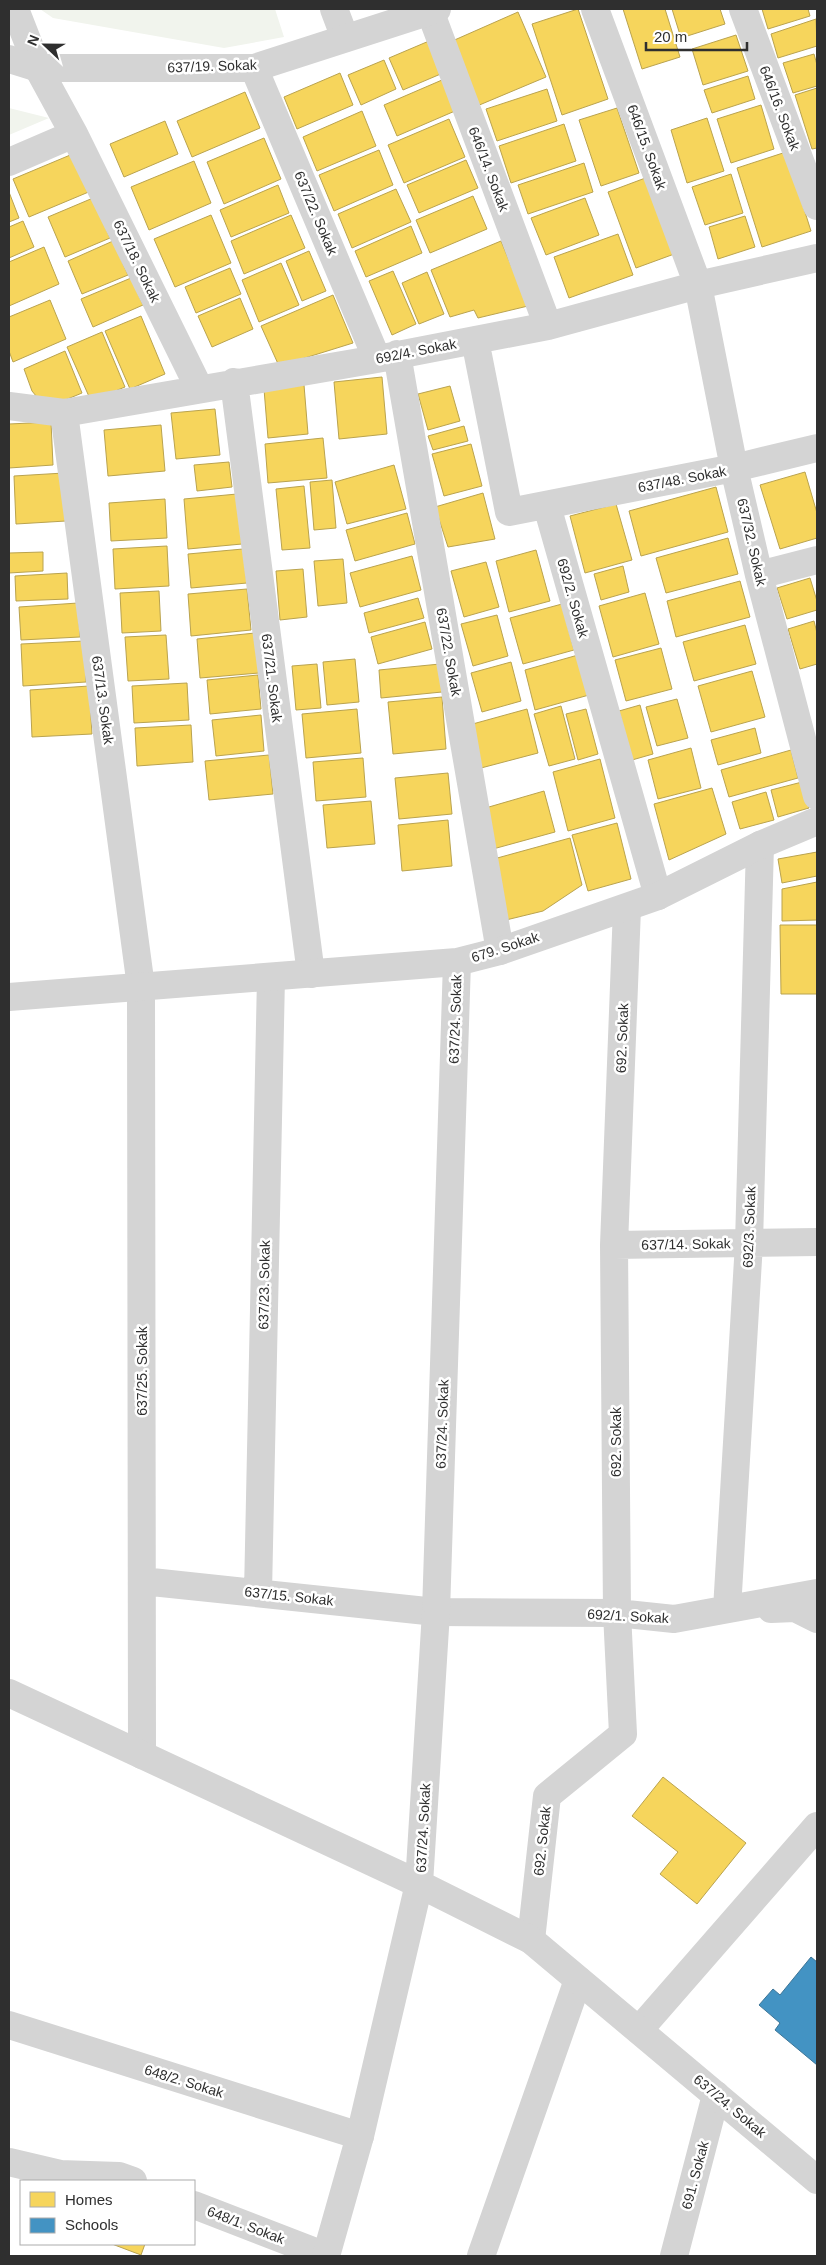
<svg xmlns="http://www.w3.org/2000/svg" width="826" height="2265" font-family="Arial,sans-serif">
<rect width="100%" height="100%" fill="#fff"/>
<path fill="#f1f4ed" d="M40,9H275L284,37L224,48L53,18Z
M9,108L49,118L9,135Z"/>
<path fill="#f6d55c" stroke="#baa34e" d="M578,9L608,99L562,115L532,24Z
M623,9H665L680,57L642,69Z
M672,9H720L725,24L681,38Z
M762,9H808L810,16L768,29Z
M518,12L546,77L477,106L450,42Z
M816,19L817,46L778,58L771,34Z
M736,35L748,71L703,85L692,49Z
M429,41L443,73L403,90L389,58Z
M814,54L817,65V86L793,93L783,63Z
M384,60L396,89L361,105L348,75Z
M340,73L353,105L297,129L284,97Z
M748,76L755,99L712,113L704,90Z
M442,80L455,111L397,136L384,105Z
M817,88V148L812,149L795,95Z
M547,89L557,121L497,141L486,109Z
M245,92L260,128L192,157L177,121Z
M761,105L774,149L731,163L717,119Z
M617,108L639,173L601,186L579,120Z
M362,111L376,146L317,171L303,137Z
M707,118L724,171L687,183L671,130Z
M449,119L465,157L404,183L388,145Z
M165,121L178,154L124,177L110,144Z
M564,124L576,161L511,183L499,146Z
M264,138L281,179L224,204L207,162Z
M379,150L393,185L334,211L319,175Z
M786,152L811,231L762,247L737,168Z
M75,153L91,191L29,217L13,179Z
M466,160L478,188L419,213L407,185Z
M194,161L211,203L149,230L131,187Z
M584,163L593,192L528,214L518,185Z
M731,174L743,213L705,225L692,187Z
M648,177L677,253L636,268L608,192Z
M278,185L289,213L231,237L220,210Z
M396,189L411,222L352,248L338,214Z
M9,192L19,218L9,222Z
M473,196L487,229L430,253L416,220Z
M93,198L110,238L65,257L48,217Z
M585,198L599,235L546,255L531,218Z
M211,215L231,263L175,287L154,239Z
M291,215L305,248L244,274L231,241Z
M745,216L755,247L718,259L709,227Z
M23,221L34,247L9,258V227Z
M411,226L422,253L366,277L355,251Z
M618,234L633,275L569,298L554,257Z
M113,241L128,275L82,294L68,261Z
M501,241L528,306L478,318L474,310L450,317L431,270Z
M44,247L59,284L9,306V262Z
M309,251L326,291L302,301L286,261Z
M281,263L299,305L259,322L242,280Z
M230,268L241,294L196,313L185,287Z
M393,271L416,324L392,335L369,281Z
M427,272L444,314L419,324L402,283Z
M131,278L143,305L93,327L81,299Z
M333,295L353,343L279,366L261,326Z
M240,298L253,329L212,347L198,316Z
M50,300L66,339L13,362L9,351V317Z
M141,316L165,374L130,389L105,331Z
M102,332L125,387L91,401L67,347Z
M65,351L82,393L46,408L32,391L24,369Z
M382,377L387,434L339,439L334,382Z
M304,385L308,434L268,438L264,389Z
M450,386L460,421L428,430L418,394Z
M215,409L220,455L176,459L171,413Z
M51,422L53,465L9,468V424Z
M161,425L165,471L108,476L104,430Z
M464,426L468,441L433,450L428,436Z
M323,438L327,478L268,483L265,444Z
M471,444L482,486L444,496L432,454Z
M229,462L232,487L197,491L194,465Z
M394,465L406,509L347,524L335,482Z
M805,472L817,513V538L780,549L760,485Z
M64,473L66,521L16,524L14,476Z
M332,480L336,528L314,530L310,482Z
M304,486L310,548L282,550L276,489Z
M716,487L728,532L641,556L629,511Z
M483,493L495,539L448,547L435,507Z
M237,494L242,544L188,549L184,499Z
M165,499L167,538L111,541L109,503Z
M616,504L632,560L585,573L570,516Z
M407,513L415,544L355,561L346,530Z
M728,538L738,574L666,593L656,558Z
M167,546L169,586L115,589L113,549Z
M243,549L247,583L191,588L188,554Z
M536,550L550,601L509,612L496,561Z
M43,552V571L9,573V553Z
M412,556L421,590L360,607L350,573Z
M343,559L347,603L318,606L314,561Z
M486,562L499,607L464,617L451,571Z
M623,566L629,592L601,600L594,574Z
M303,569L307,617L280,620L276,571Z
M67,573L68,599L16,601L15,576Z
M810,578L817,601V610L787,619L777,588Z
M740,581L750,617L676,637L667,601Z
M247,589L251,630L191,636L188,594Z
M159,591L161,631L122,633L120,593Z
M645,593L659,644L613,657L599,606Z
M418,598L424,618L369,633L364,613Z
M78,603L80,637L21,640L19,607Z
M562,604L574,650L523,664L510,618Z
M497,615L508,656L473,666L461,624Z
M814,621L817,633V664L800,669L788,629Z
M425,622L432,649L378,664L371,637Z
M745,625L756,664L694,681L683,642Z
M255,633L259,673L200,678L197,639Z
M166,635L169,679L128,681L125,637Z
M84,641L86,682L23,686L21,644Z
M661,648L672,689L626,701L615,660Z
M578,655L589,695L535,710L525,670Z
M355,659L359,702L327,705L323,662Z
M511,662L521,701L482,712L471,673Z
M317,664L321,708L296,710L292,666Z
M440,664L442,692L381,698L379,670Z
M752,671L765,717L711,732L698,686Z
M258,675L261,709L210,714L207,680Z
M187,683L189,720L134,723L132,686Z
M89,686L92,734L32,737L30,690Z
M442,697L446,749L393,754L388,702Z
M677,699L688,738L657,746L646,707Z
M640,705L653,754L632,760L619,711Z
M561,706L575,759L549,766L534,714Z
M357,709L361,753L306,758L302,714Z
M527,709L538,753L481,768L469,725Z
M586,709L598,754L578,760L566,714Z
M261,715L264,751L216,756L212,720Z
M191,725L193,762L137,766L135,728Z
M755,728L761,753L718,765L711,740Z
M691,748L701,788L658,799L648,760Z
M791,750L798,778L729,797L721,770Z
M269,755L273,794L209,800L205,761Z
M363,758L366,797L316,801L313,762Z
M600,759L615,818L568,831L553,772Z
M448,773L452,814L399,819L395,778Z
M802,782L809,808L778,817L771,790Z
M712,788L726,834L669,860L654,804Z
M544,791L555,832L493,849L482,809Z
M766,792L774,820L740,829L732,802Z
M371,801L375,844L327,848L323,805Z
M448,820L452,866L402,871L398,825Z
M617,823L631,879L588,891L572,835Z
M570,838L582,885L543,911L506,920L490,860Z
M817,852V876L782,883L778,859Z
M817,882V920L782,921V889Z
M780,925H817V994H781Z
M663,1777L746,1843L697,1904L660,1874L678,1852L632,1816Z
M112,2244H145L141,2255Z"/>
<path fill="#4393c3" stroke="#3d7597" d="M811,1957L817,1962V2065L775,2030L780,2023L759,2005L773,1989L780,1995Z"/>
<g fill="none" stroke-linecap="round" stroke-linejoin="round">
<path stroke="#d4d4d4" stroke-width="28" d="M334,9L345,38
M595,9L698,285L734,468L759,575L817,796
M743,9L817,206
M430,11L548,326
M254,68L377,359
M74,134L199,388
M9,162L74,134L38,68L15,9
M475,340L509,512L734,468L817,448
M397,354L500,951
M234,382L311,974
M9,406L64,413L377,359L548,326L698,285L817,258
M64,413L141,987L142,1755
M547,506L658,896
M759,575L817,560
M614,1245L817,1242
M142,1581L436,1612L617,1613L674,1619L817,1593
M258,1593L271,977
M727,1609L749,1243L760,845
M771,1609L795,1608L817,1619
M531,1940L547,1796L623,1734L617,1613L614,1245L627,908
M9,2025L360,2136
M639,2030L817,1826
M9,2162L60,2174L119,2176L133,2181
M194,2205L326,2256
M481,2256L578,1980
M674,2256L716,2095"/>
<path stroke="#d4d4d4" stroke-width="28" d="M9,59L38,68H254L437,9
M9,997L457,962L500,951L658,896L760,845L817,821
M9,1693L419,1884L531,1940L817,2180
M326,2256L360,2136L419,1884L436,1612L457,962"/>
</g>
<g text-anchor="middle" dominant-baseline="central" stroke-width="5" stroke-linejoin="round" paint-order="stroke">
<g font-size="14" fill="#2f2f2f" stroke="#fff">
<text transform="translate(212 66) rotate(-2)">637/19. Sokak</text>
<text transform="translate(780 108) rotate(69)">646/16. Sokak</text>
<text transform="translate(647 147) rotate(70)">646/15. Sokak</text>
<text transform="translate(489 169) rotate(69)">646/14. Sokak</text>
<text transform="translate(316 213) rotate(67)">637/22. Sokak</text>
<text transform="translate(137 261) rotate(64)">637/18. Sokak</text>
<text transform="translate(416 351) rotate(-11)">692/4. Sokak</text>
<text transform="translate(682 479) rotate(-11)">637/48. Sokak</text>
<text transform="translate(752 542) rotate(77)">637/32. Sokak</text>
<text transform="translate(573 598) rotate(74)">692/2. Sokak</text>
<text transform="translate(449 652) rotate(80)">637/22. Sokak</text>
<text transform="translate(272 678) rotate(83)">637/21. Sokak</text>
<text transform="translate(103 700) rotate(82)">637/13. Sokak</text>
<text transform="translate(505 947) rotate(-18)">679. Sokak</text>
<text transform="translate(455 1019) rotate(-88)">637/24. Sokak</text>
<text transform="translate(622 1038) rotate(-88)">692. Sokak</text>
<text transform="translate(749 1227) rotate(-88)">692/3. Sokak</text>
<text transform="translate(686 1244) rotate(-1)">637/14. Sokak</text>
<text transform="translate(264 1285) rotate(-89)">637/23. Sokak</text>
<text transform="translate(142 1371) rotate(-90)">637/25. Sokak</text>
<text transform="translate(442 1424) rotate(-88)">637/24. Sokak</text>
<text transform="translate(616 1442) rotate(-90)">692. Sokak</text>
<text transform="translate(289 1596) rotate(6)">637/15. Sokak</text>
<text transform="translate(628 1616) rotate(3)">692/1. Sokak</text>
<text transform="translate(423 1828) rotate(-87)">637/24. Sokak</text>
<text transform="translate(542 1841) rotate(-84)">692. Sokak</text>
<text transform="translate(184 2081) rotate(17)">648/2. Sokak</text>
<text transform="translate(730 2106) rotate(40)">637/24. Sokak</text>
<text transform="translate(695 2175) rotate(-75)">691. Sokak</text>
<text transform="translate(246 2225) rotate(21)">648/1. Sokak</text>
</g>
</g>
<rect width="826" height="2265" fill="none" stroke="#2f2f2f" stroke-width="20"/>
<rect x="20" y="2180" width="175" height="65" fill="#ffffff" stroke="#acacac"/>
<rect x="30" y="2192" width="25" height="15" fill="#f6d55c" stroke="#acacac"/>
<text x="65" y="2205" font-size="15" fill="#2f2f2f">Homes</text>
<rect x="30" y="2218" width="25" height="15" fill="#4393c3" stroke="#acacac"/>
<text x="65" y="2230" font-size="15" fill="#2f2f2f">Schools</text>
<g transform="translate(45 45) rotate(292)" stroke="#ffffff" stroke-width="4" paint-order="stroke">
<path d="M0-4L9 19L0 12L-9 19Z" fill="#2f2f2f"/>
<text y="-8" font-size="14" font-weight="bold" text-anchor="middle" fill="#2f2f2f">N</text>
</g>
<path d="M646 42v8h101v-8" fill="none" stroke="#2f2f2f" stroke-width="2.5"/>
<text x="654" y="42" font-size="15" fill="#2f2f2f" stroke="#ffffff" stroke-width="4" paint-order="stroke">20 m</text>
</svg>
